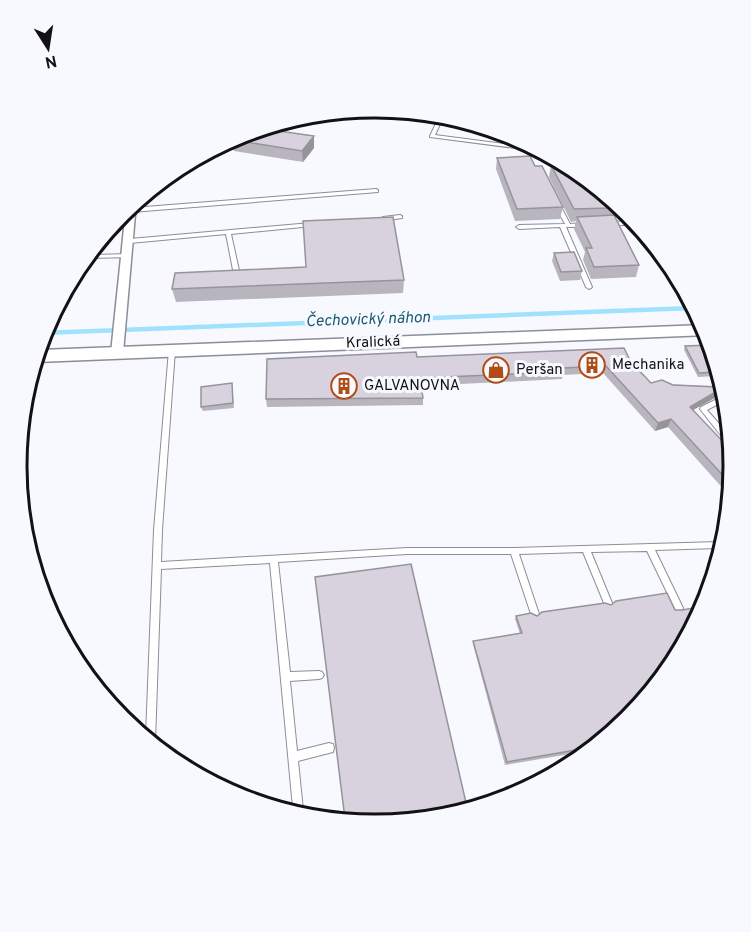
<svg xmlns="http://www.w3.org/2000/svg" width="751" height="932" font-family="Overpass,sans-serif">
<rect width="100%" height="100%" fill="#f8f9fe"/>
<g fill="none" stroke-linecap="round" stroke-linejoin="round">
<path stroke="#a0e1fd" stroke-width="4.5" d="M43,333L693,308"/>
<g stroke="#8b8d99" stroke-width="2">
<path id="service" d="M438,119L442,120L435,135L534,148L538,151L430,137V136Z
M376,189L378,190V192L132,212L129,210L132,208Z
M555,203H559L570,224L584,223L587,225L584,227H566L592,287L591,288L589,289L586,287L560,227L519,229L516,227L519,225L565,224L554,204Z
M400,215L402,216V218L383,221L380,219L383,217Z
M636,221L638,224L608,226L605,224L608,222Z
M311,223L313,224V226L231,234L240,275L237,277L234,275L226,234L130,243L127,241L130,239Z
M129,254L131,255V257L91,258L93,255Z
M172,348L175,350L162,530L161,562L407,548H514L719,542L718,548L655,550L683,608L682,611L679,612L676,611L647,551L591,552L612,603L611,606L608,607L605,606L604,603L583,552L519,554L539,614L538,617L535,618L532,617L511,554H407L278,562L290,672L319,671L322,672L324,675L322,678L319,679L290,681L297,751L329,743L333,744L334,748L333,752L329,753L298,761L303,810L293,808L270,563L161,569L155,742L146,736L154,530L169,350Z
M721,397L722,402L707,410L728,434L729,443L726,442L700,409L701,407Z"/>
</g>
<g stroke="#8b8d99" stroke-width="3">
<path id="minor" d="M136,203L123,353L117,357L111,353L126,209Z"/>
</g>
<g stroke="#8b8d99" stroke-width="3">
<path id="secondary" d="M704,325L709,335L37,362L40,350Z"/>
</g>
<use href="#service" fill="#fff" fill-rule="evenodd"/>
<use href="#minor" fill="#fff" fill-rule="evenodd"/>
<use href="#secondary" fill="#fff" fill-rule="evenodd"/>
</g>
<path fill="#b9b5bf" d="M376,107L381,108L379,111L364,109Z
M233,140L314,148L303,162L234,151Z
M497,158L535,166L563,207L560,219L515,221L496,169Z
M551,165H559L630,212L631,214L608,216L639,265L636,277L591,279L583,260L585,252L574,229L576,221L571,222L549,177Z
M554,253L582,271L580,280L560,281L552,261Z
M404,280L403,293L176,302L172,289Z
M710,345L717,376L698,377L684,350L685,346Z
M417,357L631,362L651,383L719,387L720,395L693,410L735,466L730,490L726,492L668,427L655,431L603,373L563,375L562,379L421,386L423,398V405L267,407L266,399Z
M232,383L234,408L203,411L201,407Z
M516,616L629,720L582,752L505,765L473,644V641L520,634L515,619Z"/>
<path fill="#96939b" d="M314,136V148L303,162L302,151Z
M719,390L720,395L686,414L690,407Z
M671,419L668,427L655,431L658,423Z"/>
<path fill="#d7d2de" stroke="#96939b" stroke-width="1.5" d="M265,129L314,136L302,151L233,140L238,134Z
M530,156L535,166H542L563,207L517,209L497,158Z
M551,165H559L615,203H608L610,208L574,209Z
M614,215L639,265L594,267L586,248H592L577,217Z
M393,217L404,280L172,289L175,273L306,267L303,221Z
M574,252L582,271L561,272L554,253Z
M710,345L716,372L699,373L685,346Z
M624,348L631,362L651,383L662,380L673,385L719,387V390L690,407L731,450L735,466L731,484L671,419L658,423L606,366L563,368L564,372L420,378L423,398L266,399L267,359L416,352L417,357Z
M232,383L233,403L201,407V387Z
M411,564L467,807L375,825L345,819L315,577Z
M667,593L675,610H682L705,606L629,720L587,748L507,762L473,641L522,633L516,616L531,613L537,616L542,612L605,603L611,605L616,601Z"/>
<defs>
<g id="building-ring" transform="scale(1.35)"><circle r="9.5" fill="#f8f9fe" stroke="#b04d16" stroke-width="1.5"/><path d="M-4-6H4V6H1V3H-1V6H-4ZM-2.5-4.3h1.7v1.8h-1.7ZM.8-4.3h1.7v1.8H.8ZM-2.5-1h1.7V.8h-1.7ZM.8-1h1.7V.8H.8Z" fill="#b04d16"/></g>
<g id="shop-ring" transform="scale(1.35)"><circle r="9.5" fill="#f8f9fe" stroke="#b04d16" stroke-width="1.5"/><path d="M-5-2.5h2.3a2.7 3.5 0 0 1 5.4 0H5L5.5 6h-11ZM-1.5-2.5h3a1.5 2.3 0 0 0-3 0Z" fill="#b04d16"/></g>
</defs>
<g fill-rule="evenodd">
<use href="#building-ring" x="592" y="365"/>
<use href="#shop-ring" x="496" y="370"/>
<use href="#building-ring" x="344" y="386"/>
</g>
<g text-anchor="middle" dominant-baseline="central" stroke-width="6" stroke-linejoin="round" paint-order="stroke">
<g font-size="15" fill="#111116" stroke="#f8f9fe">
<text transform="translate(373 343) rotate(-2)">Kralická</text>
</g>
<g font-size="15" fill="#111116" stroke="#f8f9fe" text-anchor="start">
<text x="612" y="365">Mechanika</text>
<text x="516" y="370">Peršan</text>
<text x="364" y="386">GALVANOVNA</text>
</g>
<g font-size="16" font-style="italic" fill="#1a5c74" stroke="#f8f9fe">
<text transform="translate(368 320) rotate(-2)">Čechovický náhon</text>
</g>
</g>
<path d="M0 0H751V932H0ZM27 466a348 348 0 1 1 696 0a348 348 0 1 1-696 0Z" fill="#f8f9fe" fill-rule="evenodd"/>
<path fill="none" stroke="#111116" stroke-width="3" d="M27 466a348 348 0 1 1 696 0a348 348 0 1 1-696 0Z"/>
<g transform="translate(48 48) rotate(168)" stroke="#f8f9fe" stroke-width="4.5" paint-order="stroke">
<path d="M0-4.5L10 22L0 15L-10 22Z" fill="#111116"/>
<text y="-9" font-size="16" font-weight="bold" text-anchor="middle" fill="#111116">N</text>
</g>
</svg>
